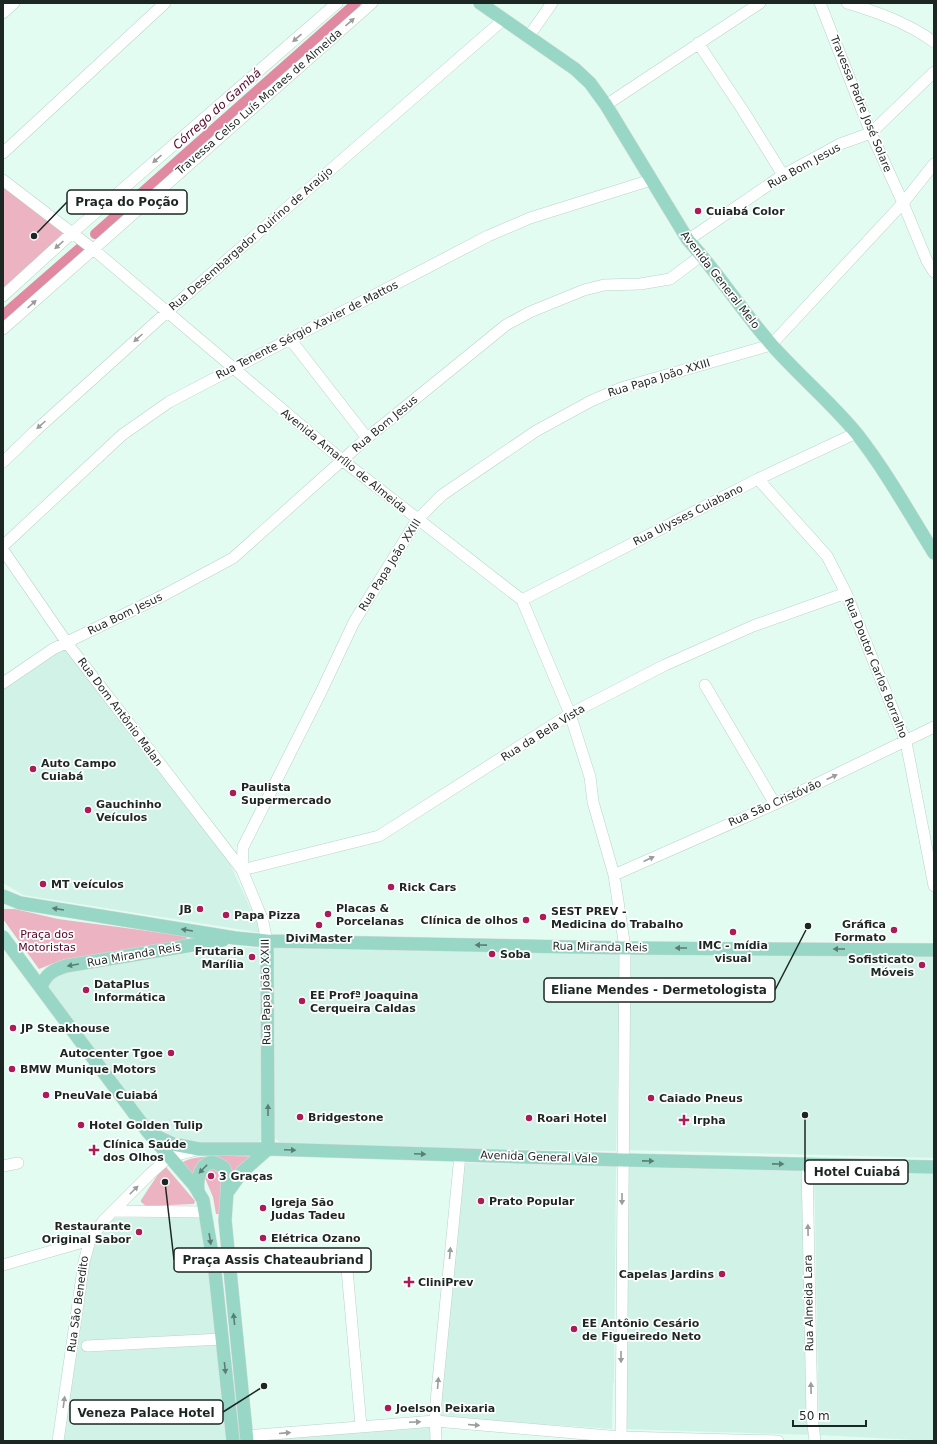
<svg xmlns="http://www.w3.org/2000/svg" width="937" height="1444" font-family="'DejaVu Sans',sans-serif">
<rect width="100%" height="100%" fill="#e3fcf2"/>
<path fill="#d1f3e7" d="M66,641L230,864L262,933L23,895L3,883V686Z
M238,947L264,948L261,1140L258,1144H199L171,1136L140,1116L45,985L47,976L86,966Z
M274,948L621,950L616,1151L285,1146L274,1138Z
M631,949L934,953V1158L625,1150Z
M463,1163L616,1165L614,1383H613L612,1429L438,1417Z
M621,1167L804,1171L811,1435L624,1429Z
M814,1169L934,1172V1441L819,1435Z
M202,1217L211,1270L227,1441H63L84,1287L93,1248L108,1222L115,1218Z
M431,1426L433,1441H252Z"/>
<path fill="#ecb4c2" d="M3,182L66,233L3,293Z
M3,909H15L58,919L186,936L187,940L62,960L39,969L3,919Z
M252,1156L230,1177L223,1161L195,1178L181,1163C196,1153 234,1157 252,1156Z
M166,1167L195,1201L194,1204L146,1206L141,1202V1200L159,1173Z
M214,1168L217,1169L222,1175L221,1214H216L213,1197L205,1178L207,1171Z"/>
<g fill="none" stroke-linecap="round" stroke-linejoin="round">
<path stroke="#e189a1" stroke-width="10" d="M95,234L356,3
M3,315L81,247"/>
<g stroke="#bad2c9" stroke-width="12">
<path id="minor" d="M820,3L871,133L903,203L927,261L934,272
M847,3C877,12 908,23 934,42
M3,13L14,3
M529,36L552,3
M698,43L742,109L783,175
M606,105L760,3
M3,153L165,3
M3,180L93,249L342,460L522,600L570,714L590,777L593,802L614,875L625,948L621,1441
M688,240L783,175L840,144L871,133L934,72
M3,296L72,233L337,3
M3,329L372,3
M290,339L367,438
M3,462L34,432L167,312L503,20
M758,479L827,556L846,593L906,742L934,886
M3,546L122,435L169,402L488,236L530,218L651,180
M3,550L67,643L242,870
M522,600L758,479L856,433
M3,683L53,649L166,594L233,558L367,438L506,325L530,312L584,290L604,285L640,284L670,279L702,255
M705,685L775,804
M242,870L379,836L570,714L665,665L753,626L846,593
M614,875L775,804L934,727
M267,941L262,918L242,870L243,847L321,692L354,622L417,520L442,495L536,431L591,401L621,388L771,345L903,203L934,164
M807,1164L812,1416L815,1441
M3,1166L18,1163
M114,1211L206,1212
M346,1258L361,1426
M3,1265L90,1240
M87,1346L222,1339
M246,1436L435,1421L621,1437L778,1441
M58,1441L84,1262L90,1240L104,1220L150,1174L169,1157L197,1150
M436,1441L435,1412L460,1155"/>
</g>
<g stroke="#dbdcdc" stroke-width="14">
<path id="major" d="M480,3L575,69L590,83L606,105L688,240C718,273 742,311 771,344C798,375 831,402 857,434C886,471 909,513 934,553
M3,896L20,903L235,938L267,941L625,948L934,950
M3,937L148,1132L194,1185L203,1200L215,1272L233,1441
M41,987C46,974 53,970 66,966L223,940
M148,1132L173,1144L199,1149H268L622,1160L934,1167
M198,1191C196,1174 205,1152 224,1168L228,1178L225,1220L247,1441
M227,1193L242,1172L268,1149L267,941"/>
</g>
<use href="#minor" stroke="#fff" stroke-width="11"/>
<use href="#major" stroke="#98d7c5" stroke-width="13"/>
</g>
<defs><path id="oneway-solid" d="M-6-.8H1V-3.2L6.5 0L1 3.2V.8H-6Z"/></defs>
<g fill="#999d9c">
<use href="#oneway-solid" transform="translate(350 22) rotate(-41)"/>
<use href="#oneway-solid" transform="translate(297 38) rotate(139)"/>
<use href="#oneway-solid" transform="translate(157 159) rotate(139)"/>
<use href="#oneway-solid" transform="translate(59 245) rotate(138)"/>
<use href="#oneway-solid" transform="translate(32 304) rotate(-42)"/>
<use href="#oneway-solid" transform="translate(138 338) rotate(138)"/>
<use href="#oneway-solid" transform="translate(41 425) rotate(138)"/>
<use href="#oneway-solid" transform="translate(832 777) rotate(-25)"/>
<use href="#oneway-solid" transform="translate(649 859) rotate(-24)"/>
<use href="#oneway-solid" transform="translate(134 1190) rotate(-45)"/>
<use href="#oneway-solid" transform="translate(622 1199) rotate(90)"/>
<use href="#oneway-solid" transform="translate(808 1230) rotate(-91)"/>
<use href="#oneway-solid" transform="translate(450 1253) rotate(-85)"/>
<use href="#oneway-solid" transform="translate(621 1357) rotate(90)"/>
<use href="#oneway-solid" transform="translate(438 1383) rotate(-85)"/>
<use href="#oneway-solid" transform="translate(811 1388) rotate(-91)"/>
<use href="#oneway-solid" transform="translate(64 1402) rotate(-82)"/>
<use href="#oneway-solid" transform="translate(415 1422) rotate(-3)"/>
<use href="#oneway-solid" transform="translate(474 1425) rotate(5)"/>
<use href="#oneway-solid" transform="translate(285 1433) rotate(-5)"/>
</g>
<g fill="#5a7e74">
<use href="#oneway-solid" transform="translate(58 909) rotate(-171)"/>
<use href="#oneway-solid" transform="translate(187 930) rotate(-171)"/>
<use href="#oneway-solid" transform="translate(481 945) rotate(-179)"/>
<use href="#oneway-solid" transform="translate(681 948) rotate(-180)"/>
<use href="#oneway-solid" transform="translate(839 949) rotate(-180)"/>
<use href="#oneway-solid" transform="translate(73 965) rotate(170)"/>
<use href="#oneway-solid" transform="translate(268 1110) rotate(-90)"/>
<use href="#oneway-solid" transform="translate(290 1150) rotate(2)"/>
<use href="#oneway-solid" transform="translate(420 1154) rotate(2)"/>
<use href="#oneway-solid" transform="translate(648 1161) rotate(1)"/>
<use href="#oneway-solid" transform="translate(778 1164) rotate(1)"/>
<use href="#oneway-solid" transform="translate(203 1169) rotate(134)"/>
<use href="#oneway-solid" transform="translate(210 1239) rotate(81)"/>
<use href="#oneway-solid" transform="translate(234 1319) rotate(-96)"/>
<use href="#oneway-solid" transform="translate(225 1368) rotate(84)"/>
</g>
<g fill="#aa1b58" stroke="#fff" stroke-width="1.5">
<circle cx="698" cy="211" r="4"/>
<circle cx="33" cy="769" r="4"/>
<circle cx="233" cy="793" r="4"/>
<circle cx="88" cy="810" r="4"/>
<circle cx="43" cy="884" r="4"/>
<circle cx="391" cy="887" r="4"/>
<circle cx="200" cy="909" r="4"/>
<circle cx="328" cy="914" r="4"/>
<circle cx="226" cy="915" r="4"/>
<circle cx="543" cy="917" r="4"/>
<circle cx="526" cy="920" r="4"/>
<circle cx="319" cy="925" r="4"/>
<circle cx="894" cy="930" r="4"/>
<circle cx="733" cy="932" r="4"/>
<circle cx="492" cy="954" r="4"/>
<circle cx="252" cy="957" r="4"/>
<circle cx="922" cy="965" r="4"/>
<circle cx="86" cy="990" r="4"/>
<circle cx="302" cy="1001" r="4"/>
<circle cx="13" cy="1028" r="4"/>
<circle cx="171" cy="1053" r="4"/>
<circle cx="12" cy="1069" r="4"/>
<circle cx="46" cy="1095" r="4"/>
<circle cx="651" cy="1098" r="4"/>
<circle cx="300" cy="1117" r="4"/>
<circle cx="529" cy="1118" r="4"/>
<path d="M682 1114h4v4h4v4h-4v4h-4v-4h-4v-4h4z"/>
<circle cx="81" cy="1125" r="4"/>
<path d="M92 1144h4v4h4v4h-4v4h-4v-4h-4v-4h4z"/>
<circle cx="211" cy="1176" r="4"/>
<circle cx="481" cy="1201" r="4"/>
<circle cx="263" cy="1208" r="4"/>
<circle cx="139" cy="1232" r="4"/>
<circle cx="263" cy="1238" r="4"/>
<circle cx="722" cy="1274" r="4"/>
<path d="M407 1276h4v4h4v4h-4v4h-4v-4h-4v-4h4z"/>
<circle cx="574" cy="1329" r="4"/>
<circle cx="388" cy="1408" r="4"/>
</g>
<g text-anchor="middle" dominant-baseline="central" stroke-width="3.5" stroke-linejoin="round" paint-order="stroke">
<g font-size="11" fill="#1c2622" stroke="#fff">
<text transform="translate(259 102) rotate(-41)">Travessa Celso Luís Moraes de Almeida</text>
<text transform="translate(861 104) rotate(68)">Travessa Padre José Solare</text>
<text transform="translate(804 166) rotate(-29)">Rua Bom Jesus</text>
<text transform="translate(251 239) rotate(-41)">Rua Desembargador Quirino de Araújo</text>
<text transform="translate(720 280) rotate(52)">Avenida General Melo</text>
<text transform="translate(307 330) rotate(-27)">Rua Tenente Sérgio Xavier de Mattos</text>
<text transform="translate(659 378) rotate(-17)">Rua Papa João XXIII</text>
<text transform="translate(385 424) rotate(-40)">Rua Bom Jesus</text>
<text transform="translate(344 461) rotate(39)">Avenida Amarílio de Almeida</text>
<text transform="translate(688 515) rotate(-27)">Rua Ulysses Cuiabano</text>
<text transform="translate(390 565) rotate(-58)">Rua Papa João XXIII</text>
<text transform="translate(125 614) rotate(-26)">Rua Bom Jesus</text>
<text transform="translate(876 668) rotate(68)">Rua Doutor Carlos Borralho</text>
<text transform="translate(120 712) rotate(53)">Rua Dom Antônio Malan</text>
<text transform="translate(543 733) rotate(-32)">Rua da Bela Vista</text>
<text transform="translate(775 803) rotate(-24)">Rua São Cristóvão</text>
<text transform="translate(600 947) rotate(1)">Rua Miranda Reis</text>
<text transform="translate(134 955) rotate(-10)">Rua Miranda Reis</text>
<text transform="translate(266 992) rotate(-91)">Rua Papa João XXIII</text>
<text transform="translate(539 1157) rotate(2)">Avenida General Vale</text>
<text transform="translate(809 1303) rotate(-91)">Rua Almeida Lara</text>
<text transform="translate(78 1304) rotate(-82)">Rua São Benedito</text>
</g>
<g font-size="11" font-weight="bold" fill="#1c2622" stroke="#fff" text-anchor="start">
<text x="706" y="211">Cuiabá Color</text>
<text x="41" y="763">Auto Campo<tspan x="41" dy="13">Cuiabá</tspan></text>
<text x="241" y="787">Paulista<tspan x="241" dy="13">Supermercado</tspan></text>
<text x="96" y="804">Gauchinho<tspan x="96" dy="13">Veículos</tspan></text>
<text x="51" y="884">MT veículos</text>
<text x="399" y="887">Rick Cars</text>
<text x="336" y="908">Placas &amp;<tspan x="336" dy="13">Porcelanas</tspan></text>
<text x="192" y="909" text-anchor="end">JB</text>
<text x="551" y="911">SEST PREV -<tspan x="551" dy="13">Medicina do Trabalho</tspan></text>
<text x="234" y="915">Papa Pizza</text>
<text x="518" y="920" text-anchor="end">Clínica de olhos</text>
<text x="886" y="924" text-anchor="end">Gráfica<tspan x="886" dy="13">Formato</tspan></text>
<text x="319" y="938" text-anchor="middle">DiviMaster</text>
<text x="733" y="945" text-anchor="middle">IMC - mídia<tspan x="733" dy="13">visual</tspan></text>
<text x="244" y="951" text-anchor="end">Frutaria<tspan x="244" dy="13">Marília</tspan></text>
<text x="500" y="954">Soba</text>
<text x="914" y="959" text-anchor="end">Sofisticato<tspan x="914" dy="13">Móveis</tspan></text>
<text x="94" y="984">DataPlus<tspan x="94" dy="13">Informática</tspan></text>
<text x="310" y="995">EE Profª Joaquina<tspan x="310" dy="13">Cerqueira Caldas</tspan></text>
<text x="21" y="1028">JP Steakhouse</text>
<text x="163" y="1053" text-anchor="end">Autocenter Tgoe</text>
<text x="20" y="1069">BMW Munique Motors</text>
<text x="54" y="1095">PneuVale Cuiabá</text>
<text x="659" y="1098">Caiado Pneus</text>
<text x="308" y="1117">Bridgestone</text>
<text x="537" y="1118">Roari Hotel</text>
<text x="693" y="1120">Irpha</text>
<text x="89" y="1125">Hotel Golden Tulip</text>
<text x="103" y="1144">Clínica Saúde<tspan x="103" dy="13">dos Olhos</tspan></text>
<text x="219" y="1176">3 Graças</text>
<text x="489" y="1201">Prato Popular</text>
<text x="271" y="1202">Igreja São<tspan x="271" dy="13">Judas Tadeu</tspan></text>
<text x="131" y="1226" text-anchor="end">Restaurante<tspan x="131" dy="13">Original Sabor</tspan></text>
<text x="271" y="1238">Elétrica Ozano</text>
<text x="714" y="1274" text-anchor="end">Capelas Jardins</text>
<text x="418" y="1282">CliniPrev</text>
<text x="582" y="1323">EE Antônio Cesário<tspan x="582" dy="13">de Figueiredo Neto</tspan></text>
<text x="396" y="1408">Joelson Peixaria</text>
</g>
<g font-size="11" fill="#520125" stroke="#fff">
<text x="47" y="934">Praça dos<tspan x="47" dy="13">Motoristas</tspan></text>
</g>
<g font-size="12" font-style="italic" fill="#57072a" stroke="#fff">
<text transform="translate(217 109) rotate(-42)">Córrego do Gambá</text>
</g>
</g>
<path fill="none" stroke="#1c2622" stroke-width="1.5" d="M34 236L67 202M808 926L775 990M805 1115L805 1172M165 1182L174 1260M264 1386L223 1412"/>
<g fill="#1c2622" stroke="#fff" stroke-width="1.5">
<circle cx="34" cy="236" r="4"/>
<circle cx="808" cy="926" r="4"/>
<circle cx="805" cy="1115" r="4"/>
<circle cx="165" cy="1182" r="4"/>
<circle cx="264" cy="1386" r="4"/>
</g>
<g fill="#fff" stroke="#1c2622" stroke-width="1.5">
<rect x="67" y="190" width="120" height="24" rx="4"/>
<rect x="544" y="978" width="231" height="24" rx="4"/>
<rect x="805" y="1160" width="103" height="24" rx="4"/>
<rect x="174" y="1248" width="197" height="24" rx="4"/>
<rect x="70" y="1400" width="153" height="24" rx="4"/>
</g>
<g font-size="12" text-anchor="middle" font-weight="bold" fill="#1c2622">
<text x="127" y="206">Praça do Poção</text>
<text x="659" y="994">Eliane Mendes - Dermetologista</text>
<text x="857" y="1176">Hotel Cuiabá</text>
<text x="273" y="1264">Praça Assis Chateaubriand</text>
<text x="146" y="1417">Veneza Palace Hotel</text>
</g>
<rect width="937" height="1444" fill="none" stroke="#1c2622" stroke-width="8"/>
<path d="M793 1420v6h73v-6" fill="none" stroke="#1c2622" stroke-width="2"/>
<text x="799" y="1420" font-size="12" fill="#1c2622" stroke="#ffffff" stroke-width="3" paint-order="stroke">50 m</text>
</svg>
